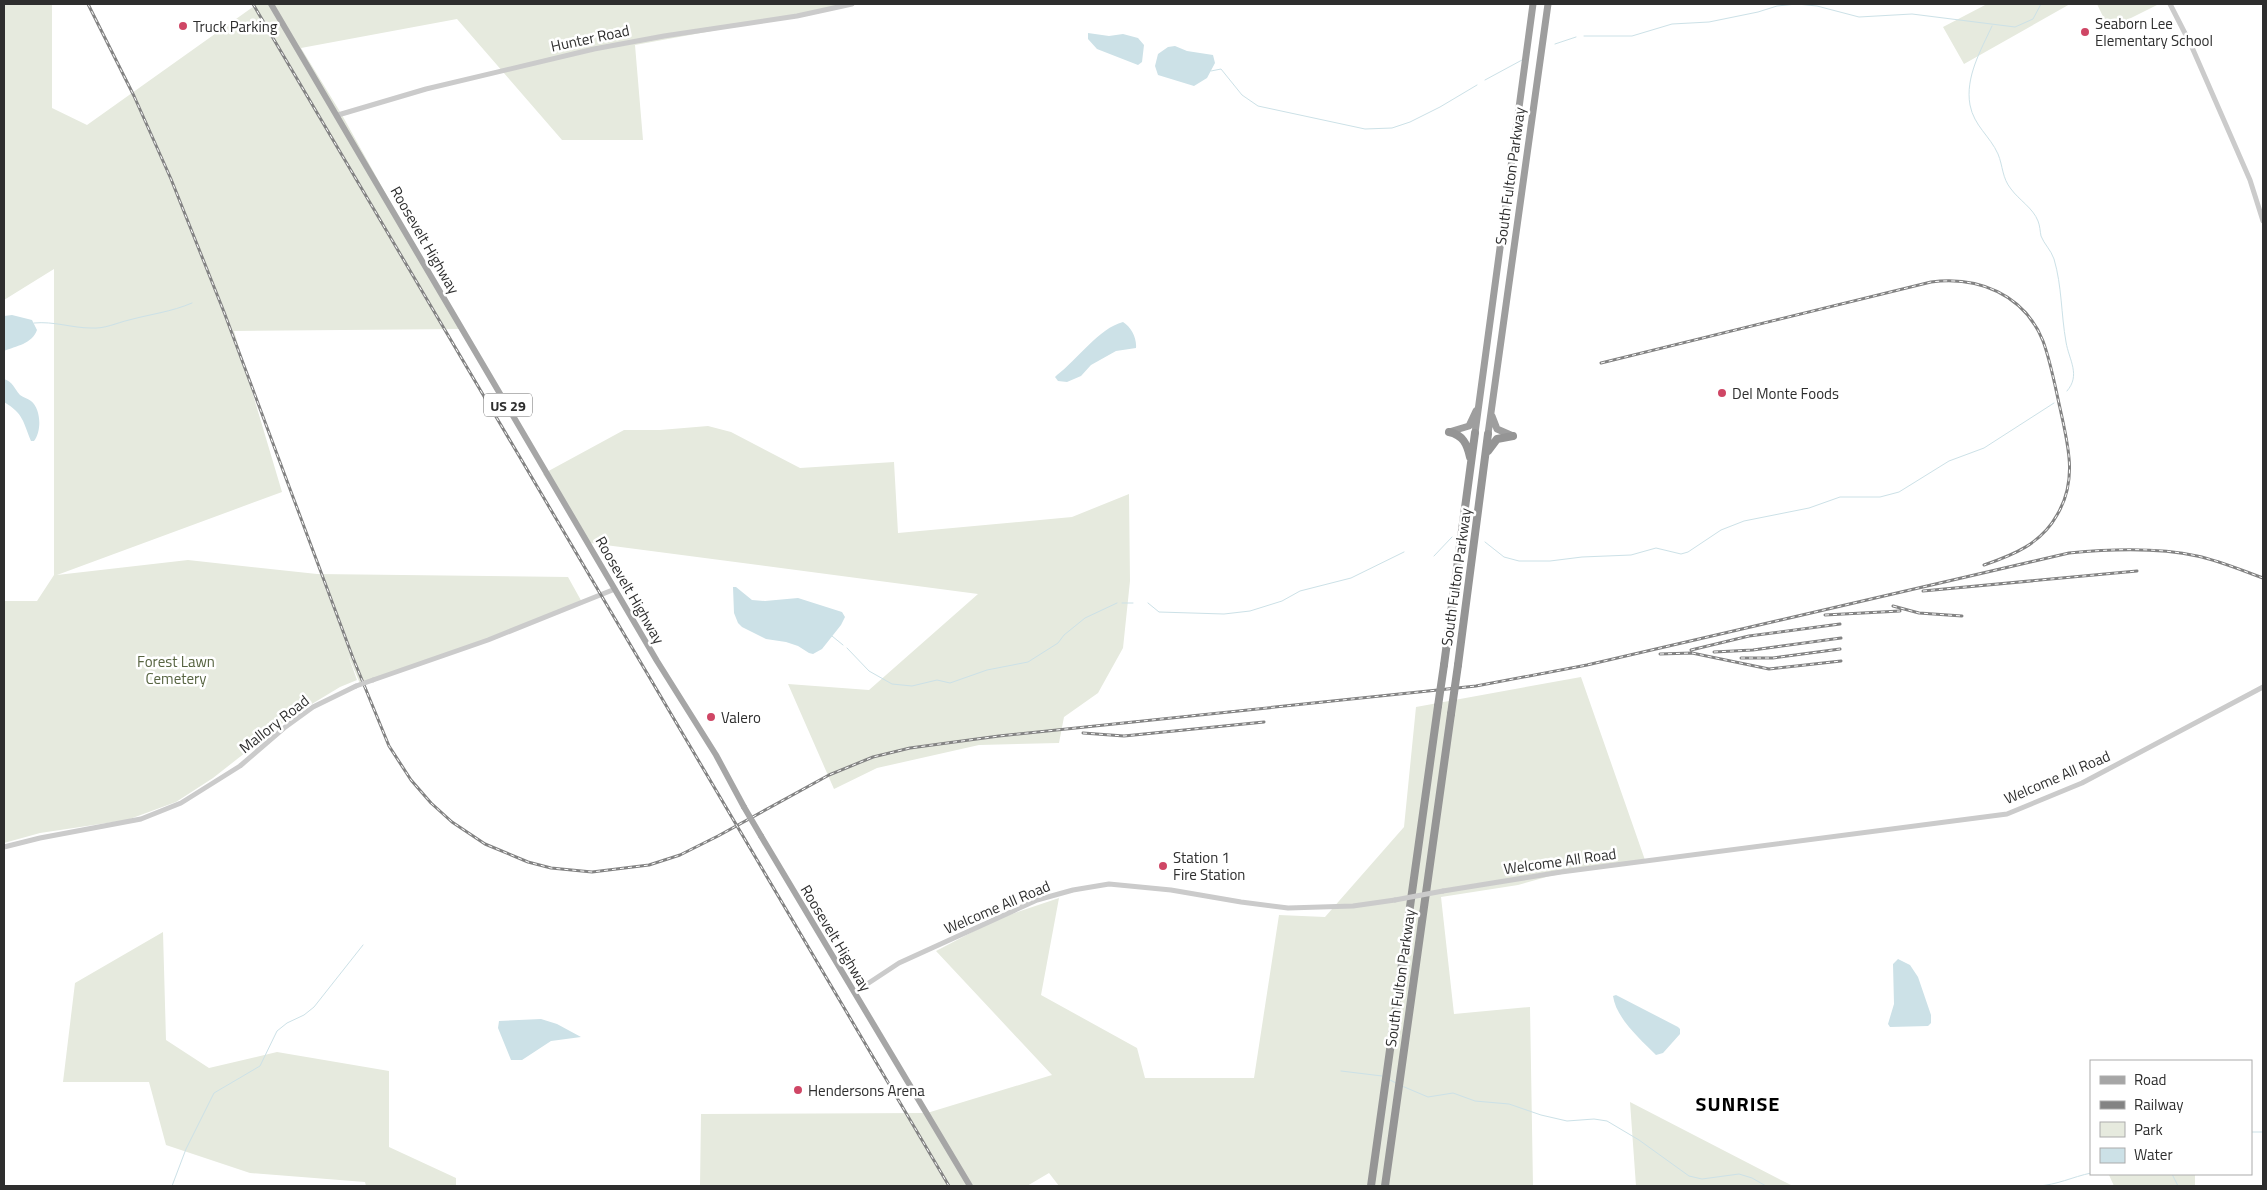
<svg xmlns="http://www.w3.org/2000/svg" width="2267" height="1190" font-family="'Titillium Web',sans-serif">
<rect width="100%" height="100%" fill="#fff"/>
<path fill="#e6eade" d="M4,4H52V108L87,125L257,4H850L833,9L635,45L643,140H562L457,19L301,48L342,115L461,329L234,331L282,492L57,575L188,560L317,574L568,577L583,604L361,686L348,655L357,680L340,687L292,716L213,778L176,802L127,820L40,833L4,843V601H37L54,575V269L4,300Z
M1987,4H2070L1964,64L1943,27Z
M2097,4H2159L2109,29Z
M708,426L731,432L800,468L894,462L898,533L1072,517L1129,494L1130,581L1123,648L1098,693L1064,717L1059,743L979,745L877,768L834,789L788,684L869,690L978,594L590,543L543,474L624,430H660Z
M1581,677L1645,860L1550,876L1518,885L1441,897L1454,1014L1530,1007L1533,1186H1059L1049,1173L1027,1186H700L701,1114L927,1113L1052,1075L936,951L997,919L1059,898L1041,995L1137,1048L1145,1078H1254L1279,915L1325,917L1404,827L1416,707Z
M163,932L166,1040L209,1068L277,1052L389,1071V1147L456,1178V1186H366L365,1182L250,1173L166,1145L149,1082H63L75,983Z
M1630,1102L1785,1182L1793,1186H1636Z
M2112,1174H2195V1186H2114L2109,1175Z"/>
<path fill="#cce1e7" d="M1088,33L1109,36L1123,34L1138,38L1144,45L1142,62L1138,65L1097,49L1088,39Z
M1175,46L1187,51L1213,55L1215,63L1207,78L1194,86L1158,75L1155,66L1158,54L1168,47Z
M12,315L32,320L37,330C32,344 16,346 4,351V316Z
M1123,322C1131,327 1137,338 1136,348L1116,351L1091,365L1081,376L1067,382L1058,381L1055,377L1057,375C1077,360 1099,328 1123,322Z
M4,379C13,382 14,388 20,395C24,398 27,398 31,401C41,409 42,431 34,441H31C23,422 24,414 4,402Z
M733,587H736L752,600L765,601L798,598L842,612L845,617L841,625L822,649L813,654L809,653L798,646L786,642L766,639L742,627L738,623L734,613Z
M1898,959L1910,965L1918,977L1931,1015V1023L1928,1026L1890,1027L1888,1024L1894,1004L1893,964Z
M1616,995L1678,1027L1680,1029V1034L1663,1053L1656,1055C1640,1039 1616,1018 1613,996Z
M541,1019L557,1024L581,1037L551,1041L522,1060H511L498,1028L499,1021Z"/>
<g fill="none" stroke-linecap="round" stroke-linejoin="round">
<path stroke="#cce1e7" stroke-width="1" d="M1992,26C1981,50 1965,77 1970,105C1974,126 1990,136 1998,154C2003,166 2002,178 2011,189C2019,200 2033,208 2038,221C2040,226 2040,231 2041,236C2044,244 2051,250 2054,259C2062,286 2061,314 2066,342C2069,360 2081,375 2067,391
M1584,36H1632L1672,24L1709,22L1758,12L1777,6L1797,4L1817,6L1859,17L1912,14L2015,27L2033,19L2041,4
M1555,44L1576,37
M1211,71L1221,69L1242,95L1258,106L1365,129L1392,128L1410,122L1440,107L1477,85
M1485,80L1522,60
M34,323C54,321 72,328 91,328C105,329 116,323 129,320C151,314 171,312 192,303
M1485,542L1504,557L1519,561H1550L1582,557L1631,555L1656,548L1681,554L1688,552L1721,530L1744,521L1809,508L1840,497H1880L1899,492L1949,461L1984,448L2054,403
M1434,556L1452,537
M1122,603H1133
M1148,603L1159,612L1224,614L1250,611L1282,601L1300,591L1351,578L1404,552
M832,636L843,645
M847,648L869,671L892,684L912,686L937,680L950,683L987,670L1028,662L1058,643L1064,635L1085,618L1117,603
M1341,1071L1382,1076
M1388,1079L1396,1083
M1402,1086L1428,1097L1453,1093L1475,1101L1509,1104L1541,1115L1567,1121L1594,1119L1607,1121L1639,1140L1689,1176L1702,1179L1739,1174L1752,1178L1766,1186
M2251,1132H2263
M2172,1174L2178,1186
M172,1186L186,1149L214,1093L260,1066L277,1031L287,1023L304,1015L314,1007L363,945
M2038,1186C2057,1185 2072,1177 2091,1173"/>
<path stroke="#cbcbcb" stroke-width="5" d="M2170,4L2191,45L2250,180L2263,221
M338,115L426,89L594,49L664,36L797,16L852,4
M373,680L488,640L615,589
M4,847L40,838L141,819L181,803L240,766L284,728L313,707L356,686
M1443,891L1561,872L2007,814L2082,783L2263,687
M855,992L899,963L1037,900L1073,890L1109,884L1171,890L1241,902L1288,908L1353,906L1395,900"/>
<path stroke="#a6a6a6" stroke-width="6" d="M271,4L657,661L716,755L744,807
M761,836L970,1186"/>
<path stroke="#9e9e9e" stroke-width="7" d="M1492,416L1497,429L1513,436
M1449,432L1469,426L1476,411
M1475,433L1533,4
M1488,434L1548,4"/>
<path stroke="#959595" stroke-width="8" d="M1449,432C1463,435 1467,444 1470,457
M1488,451L1497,439L1513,436
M1444,665L1475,433
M1458,665L1488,434
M1371,1186L1438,706
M1385,1186L1451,714"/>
<g stroke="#838383" stroke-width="3">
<path id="rail" d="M88,4L134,96L171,179L224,312L353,658L389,746L411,780L431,803L452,822L485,844L528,862L551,868L592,872L649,865L680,855L718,836L829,775L873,757L910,748L999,736L1476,686L1587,665L2069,553C2110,549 2157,547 2197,556C2220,561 2241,570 2263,578
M253,4L949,1186
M1601,363L1931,282C1978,276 2024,294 2043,341C2051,363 2055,386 2060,408C2068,445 2078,480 2057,515C2041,544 2013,555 1984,565
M1923,591L2137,571
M1893,606L1919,613L1962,616
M1825,615L1900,611
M1691,650L1749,636L1840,624
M1714,652L1753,650L1841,638
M1660,654L1692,653L1769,669L1841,661
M1741,658H1773L1840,649
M1083,733L1124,736L1264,722"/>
</g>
<use href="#rail" stroke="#fff" stroke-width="1" stroke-dasharray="4" stroke-linecap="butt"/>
<path stroke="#cbcbcb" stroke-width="5" d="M356,686L373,680
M1395,900L1443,891"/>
<path stroke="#a6a6a6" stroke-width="6" d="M744,807L761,836"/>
<path stroke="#959595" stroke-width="8" d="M1438,706L1444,665
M1451,714L1458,665"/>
</g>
<g fill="#cf4665" stroke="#fff" stroke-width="2">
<circle cx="183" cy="26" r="5"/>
<circle cx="2085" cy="32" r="5"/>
<circle cx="1722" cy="393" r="5"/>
<circle cx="711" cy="717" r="5"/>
<circle cx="1163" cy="866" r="5"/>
<circle cx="798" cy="1090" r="5"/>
</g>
<g text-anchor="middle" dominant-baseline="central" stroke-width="5" stroke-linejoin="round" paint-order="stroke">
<rect fill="#fff" stroke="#6d6d6d" stroke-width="1" x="484" y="393.5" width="48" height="23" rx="4"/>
<g font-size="14" font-weight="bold" fill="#2e2e2e">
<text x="508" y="405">US 29</text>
</g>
<g font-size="15" fill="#2e2e2e" stroke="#fff" text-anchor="start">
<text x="2095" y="23">Seaborn Lee<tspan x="2095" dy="17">Elementary School</tspan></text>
<text x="193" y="26">Truck Parking</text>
<text x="1732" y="393">Del Monte Foods</text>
<text x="721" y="717">Valero</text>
<text x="1173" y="857">Station 1<tspan x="1173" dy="17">Fire Station</tspan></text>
<text x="808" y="1090">Hendersons Arena</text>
</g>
<g font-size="15" fill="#2e2e2e" stroke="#fff">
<text transform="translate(590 38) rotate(-12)">Hunter Road</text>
<text transform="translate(1510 176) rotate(-82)">South Fulton Parkway</text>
<text transform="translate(425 240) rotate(60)">Roosevelt Highway</text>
<text transform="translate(1456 577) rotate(-82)">South Fulton Parkway</text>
<text transform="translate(630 590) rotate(60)">Roosevelt Highway</text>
<text transform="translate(274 724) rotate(-38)">Mallory Road</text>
<text transform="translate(2057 777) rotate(-23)">Welcome All Road</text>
<text transform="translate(1560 861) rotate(-8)">Welcome All Road</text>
<text transform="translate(997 907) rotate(-23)">Welcome All Road</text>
<text transform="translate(836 938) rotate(59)">Roosevelt Highway</text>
<text transform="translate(1400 978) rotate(-82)">South Fulton Parkway</text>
</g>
<g font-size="15" fill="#576441" stroke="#fff">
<text x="176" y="661">Forest Lawn<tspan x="176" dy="17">Cemetery</tspan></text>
</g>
<g font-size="20" font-weight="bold" letter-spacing="1" fill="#000" stroke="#fff">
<text x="1738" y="1103">SUNRISE</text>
</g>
</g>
<rect width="2267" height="1190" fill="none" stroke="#2e2e2e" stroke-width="10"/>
<rect x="2090" y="1060" width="162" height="115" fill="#ffffff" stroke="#ababab"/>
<rect x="2100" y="1076" width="25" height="8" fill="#a6a6a6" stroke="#ababab"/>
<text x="2134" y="1085" font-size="15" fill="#2e2e2e">Road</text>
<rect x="2100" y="1101" width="25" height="8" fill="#838383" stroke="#ababab"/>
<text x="2134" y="1110" font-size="15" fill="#2e2e2e">Railway</text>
<rect x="2100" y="1122" width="25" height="15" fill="#e6eade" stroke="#ababab"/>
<text x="2134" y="1135" font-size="15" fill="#2e2e2e">Park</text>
<rect x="2100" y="1148" width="25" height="15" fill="#cce1e7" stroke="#ababab"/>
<text x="2134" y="1160" font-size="15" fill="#2e2e2e">Water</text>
</svg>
